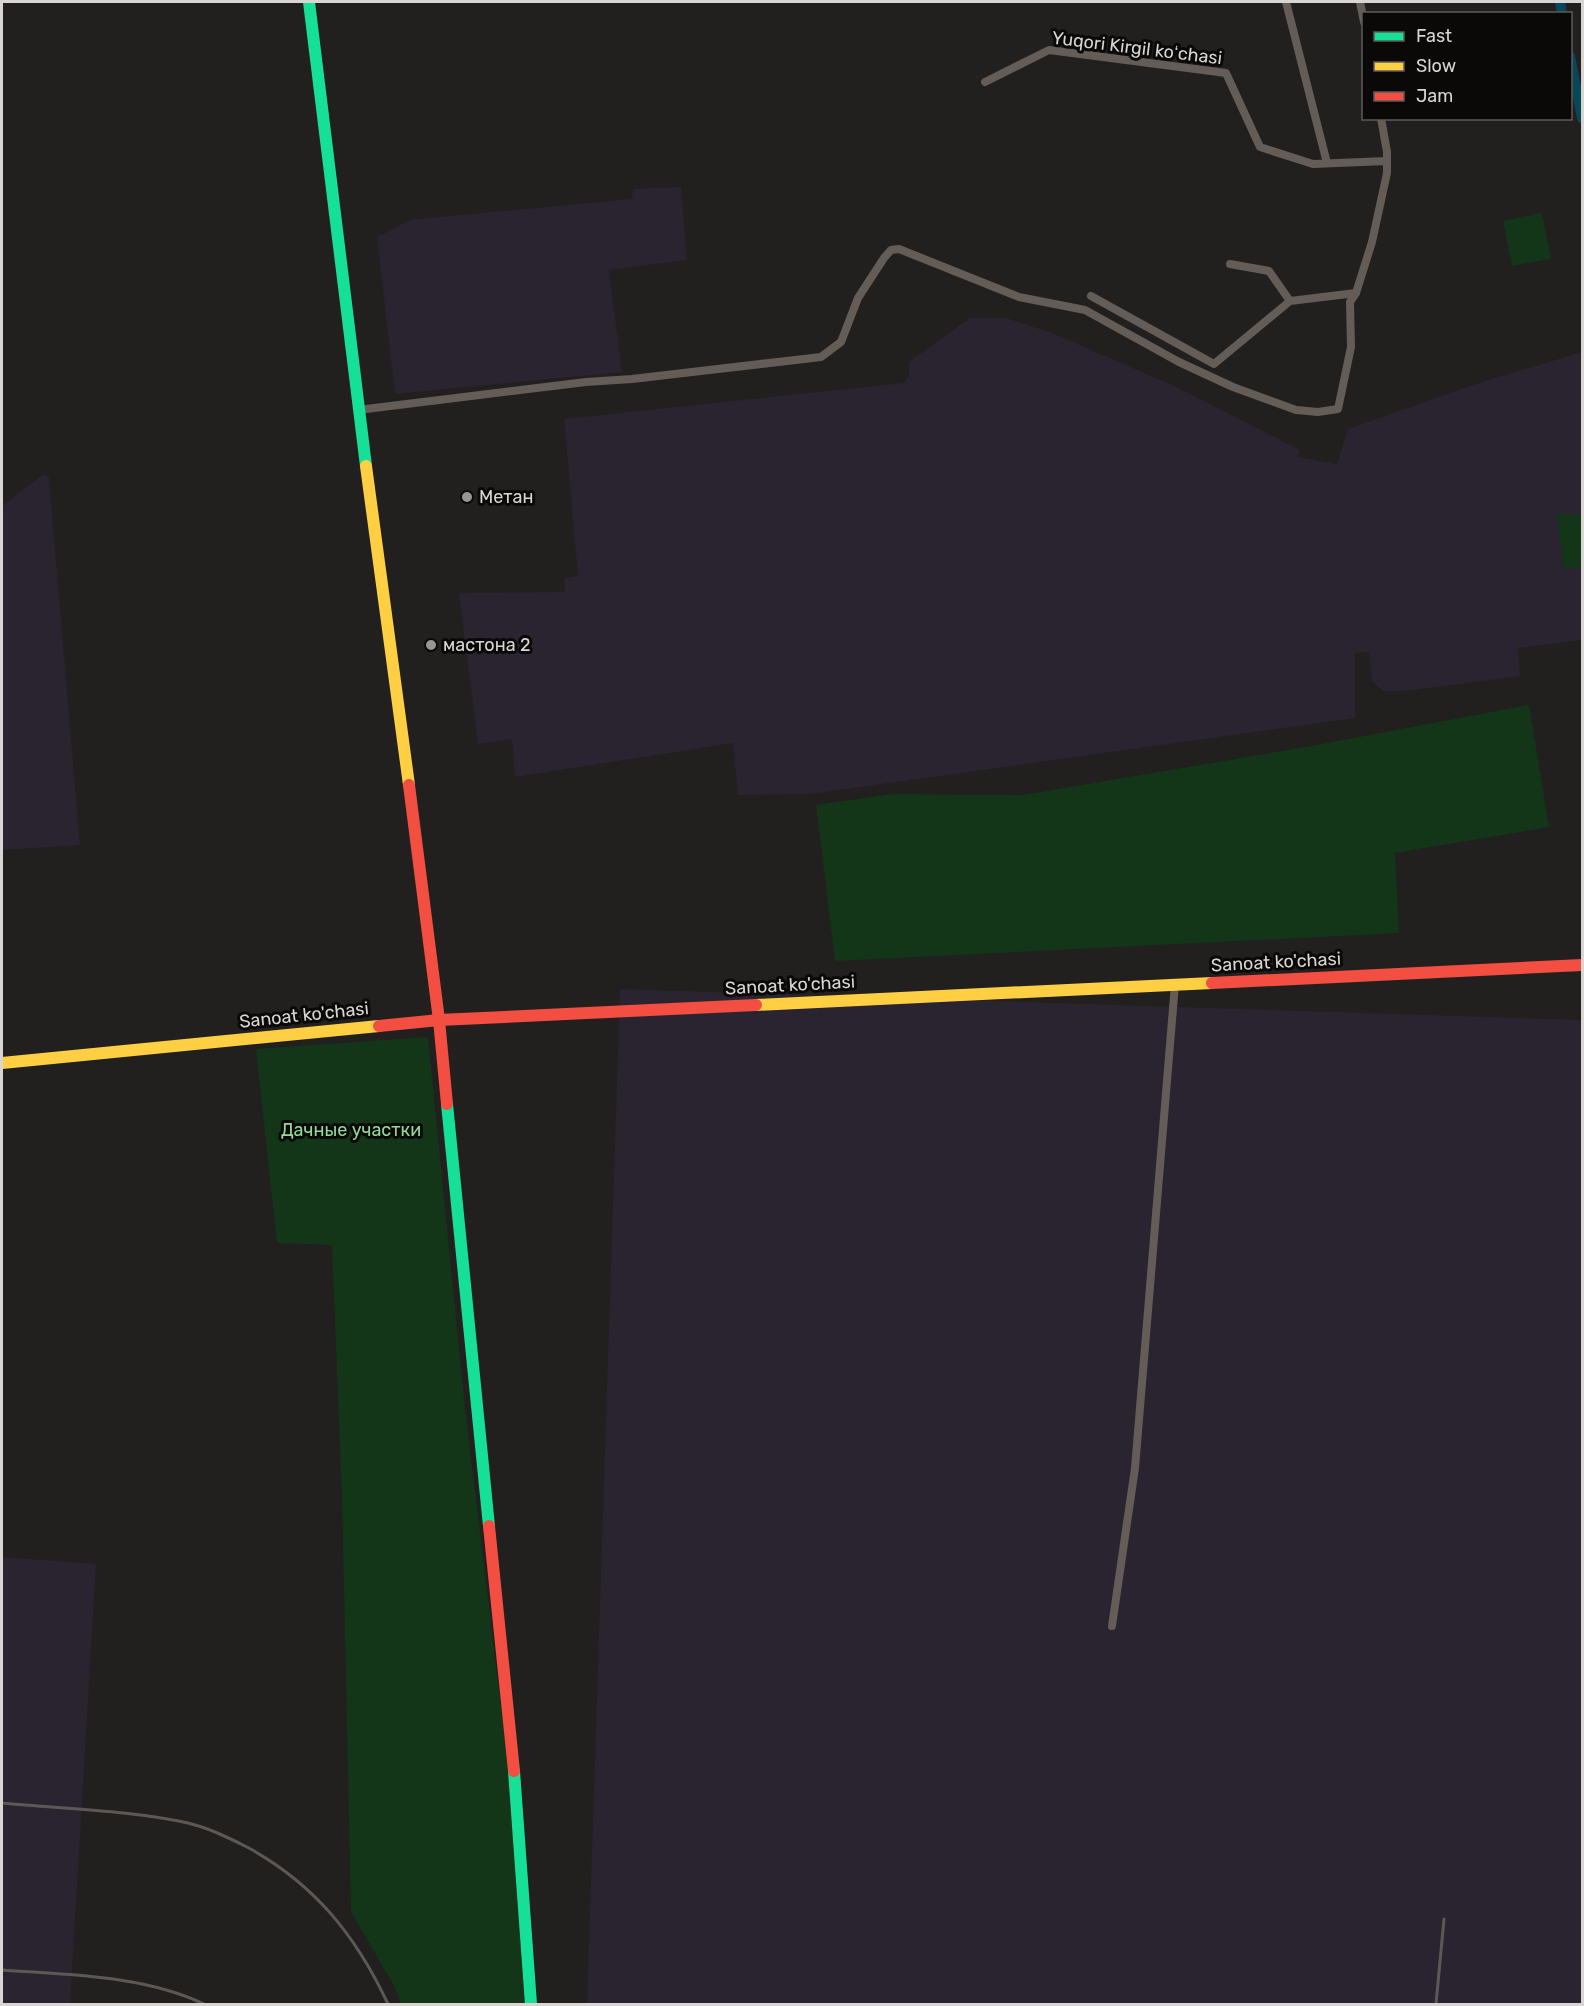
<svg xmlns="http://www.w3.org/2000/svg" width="1584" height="2006" font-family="Rubik,sans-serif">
<rect width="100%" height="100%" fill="#22201e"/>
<path fill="#2a2330" d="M681,187L687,260L609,270L622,372L395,394L377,237L410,220L632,199L633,189Z
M970,318H1006L1052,333L1172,385L1300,450L1297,457L1337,464L1348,429L1479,383L1582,352V640L1518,648L1520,676L1404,691H1383L1372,681L1369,652L1355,653V718L810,794L738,795L733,743L515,777L512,739L478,744L459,593L565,592L564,578L578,576L564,419L904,383L909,376V362Z
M44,474L49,478L80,845L2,850V506Z
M620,989L1582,1020V2004H587Z
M2,1557L96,1564L70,2004H2Z"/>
<path fill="#123617" d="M1542,213L1551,259L1512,266L1503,221Z
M1557,514H1582V567L1564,568Z
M1529,705L1549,827L1395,853L1399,933L835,961L816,805L893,794L1023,795L1306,747Z
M428,1037L465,1408L528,1930L531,2004H401L396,1989L351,1912L342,1496L332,1245L277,1243L256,1049Z"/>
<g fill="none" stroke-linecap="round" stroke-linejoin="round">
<path stroke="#084757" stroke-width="10" d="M1560,2L1562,14
M1570,56L1582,118"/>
<path stroke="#635c57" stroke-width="8" d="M1286,2L1327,163
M1360,2L1364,22
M985,82L1049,50L1226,73L1260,147L1313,164L1387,161
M1230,264L1269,271L1290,301
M1091,296L1214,364L1290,301L1356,293
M358,410L586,382L632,379L821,357L841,342L858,298L884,258L891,250L899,249L1019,297L1085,310L1179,362L1233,387L1296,410L1318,412L1338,409L1351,347L1350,302L1356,293L1372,242L1387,173V152L1381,118
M1112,1626L1135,1468L1175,984"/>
<path stroke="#16e098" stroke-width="12" d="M309,2L366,466
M447,1104L489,1526
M514,1771L531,2004"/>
<path stroke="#ffcf43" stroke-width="12" d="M366,466L409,785
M756,1005L1212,983
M2,1063L379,1026"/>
<path stroke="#f24e42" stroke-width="12" d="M409,785L439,1020L447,1104
M1212,983L1582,965
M379,1026L439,1020L756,1005
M489,1526L514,1771"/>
<path stroke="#5e5855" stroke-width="3" d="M2,1803C63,1809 128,1810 188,1823C209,1828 229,1838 247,1847C315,1884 356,1936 388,2004
M2,1970C68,1975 143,1975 204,2004
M1436,2004L1444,1919"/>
</g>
<g fill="#989694" stroke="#0b0908" stroke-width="2">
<circle cx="467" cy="497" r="6"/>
<circle cx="431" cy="645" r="6"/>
</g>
<g text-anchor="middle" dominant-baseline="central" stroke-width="6" stroke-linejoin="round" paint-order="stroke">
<g font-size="18" fill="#d8d5d3" stroke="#0b0908">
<text transform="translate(1137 48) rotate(7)">Yuqori Kirgil koʻchasi</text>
<text transform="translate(1276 962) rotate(-3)">Sanoat ko'chasi</text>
<text transform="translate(790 985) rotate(-3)">Sanoat ko'chasi</text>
<text transform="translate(304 1015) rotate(-6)">Sanoat ko'chasi</text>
</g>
<g font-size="18" fill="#d8d5d3" stroke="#0b0908" text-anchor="start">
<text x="479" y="497">Метан</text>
<text x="443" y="645">мастона 2</text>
</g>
<g font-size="18" fill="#93da99" stroke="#0b0908">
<text x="351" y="1130">Дачные участки</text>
</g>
</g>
<rect width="1584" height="2006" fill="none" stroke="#d8d5d3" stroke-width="6"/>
<rect x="1362" y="12" width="210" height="108" fill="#0b0908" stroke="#5d5b59" stroke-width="1.5"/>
<rect x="1374" y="32" width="30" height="9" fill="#16e098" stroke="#5d5b59" stroke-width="1.5"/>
<text x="1416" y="42" font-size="18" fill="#d8d5d3">Fast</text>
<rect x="1374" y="62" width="30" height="9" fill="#ffcf43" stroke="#5d5b59" stroke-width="1.5"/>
<text x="1416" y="72" font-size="18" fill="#d8d5d3">Slow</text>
<rect x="1374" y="92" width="30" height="9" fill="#f24e42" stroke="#5d5b59" stroke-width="1.5"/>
<text x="1416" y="102" font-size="18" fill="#d8d5d3">Jam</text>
</svg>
